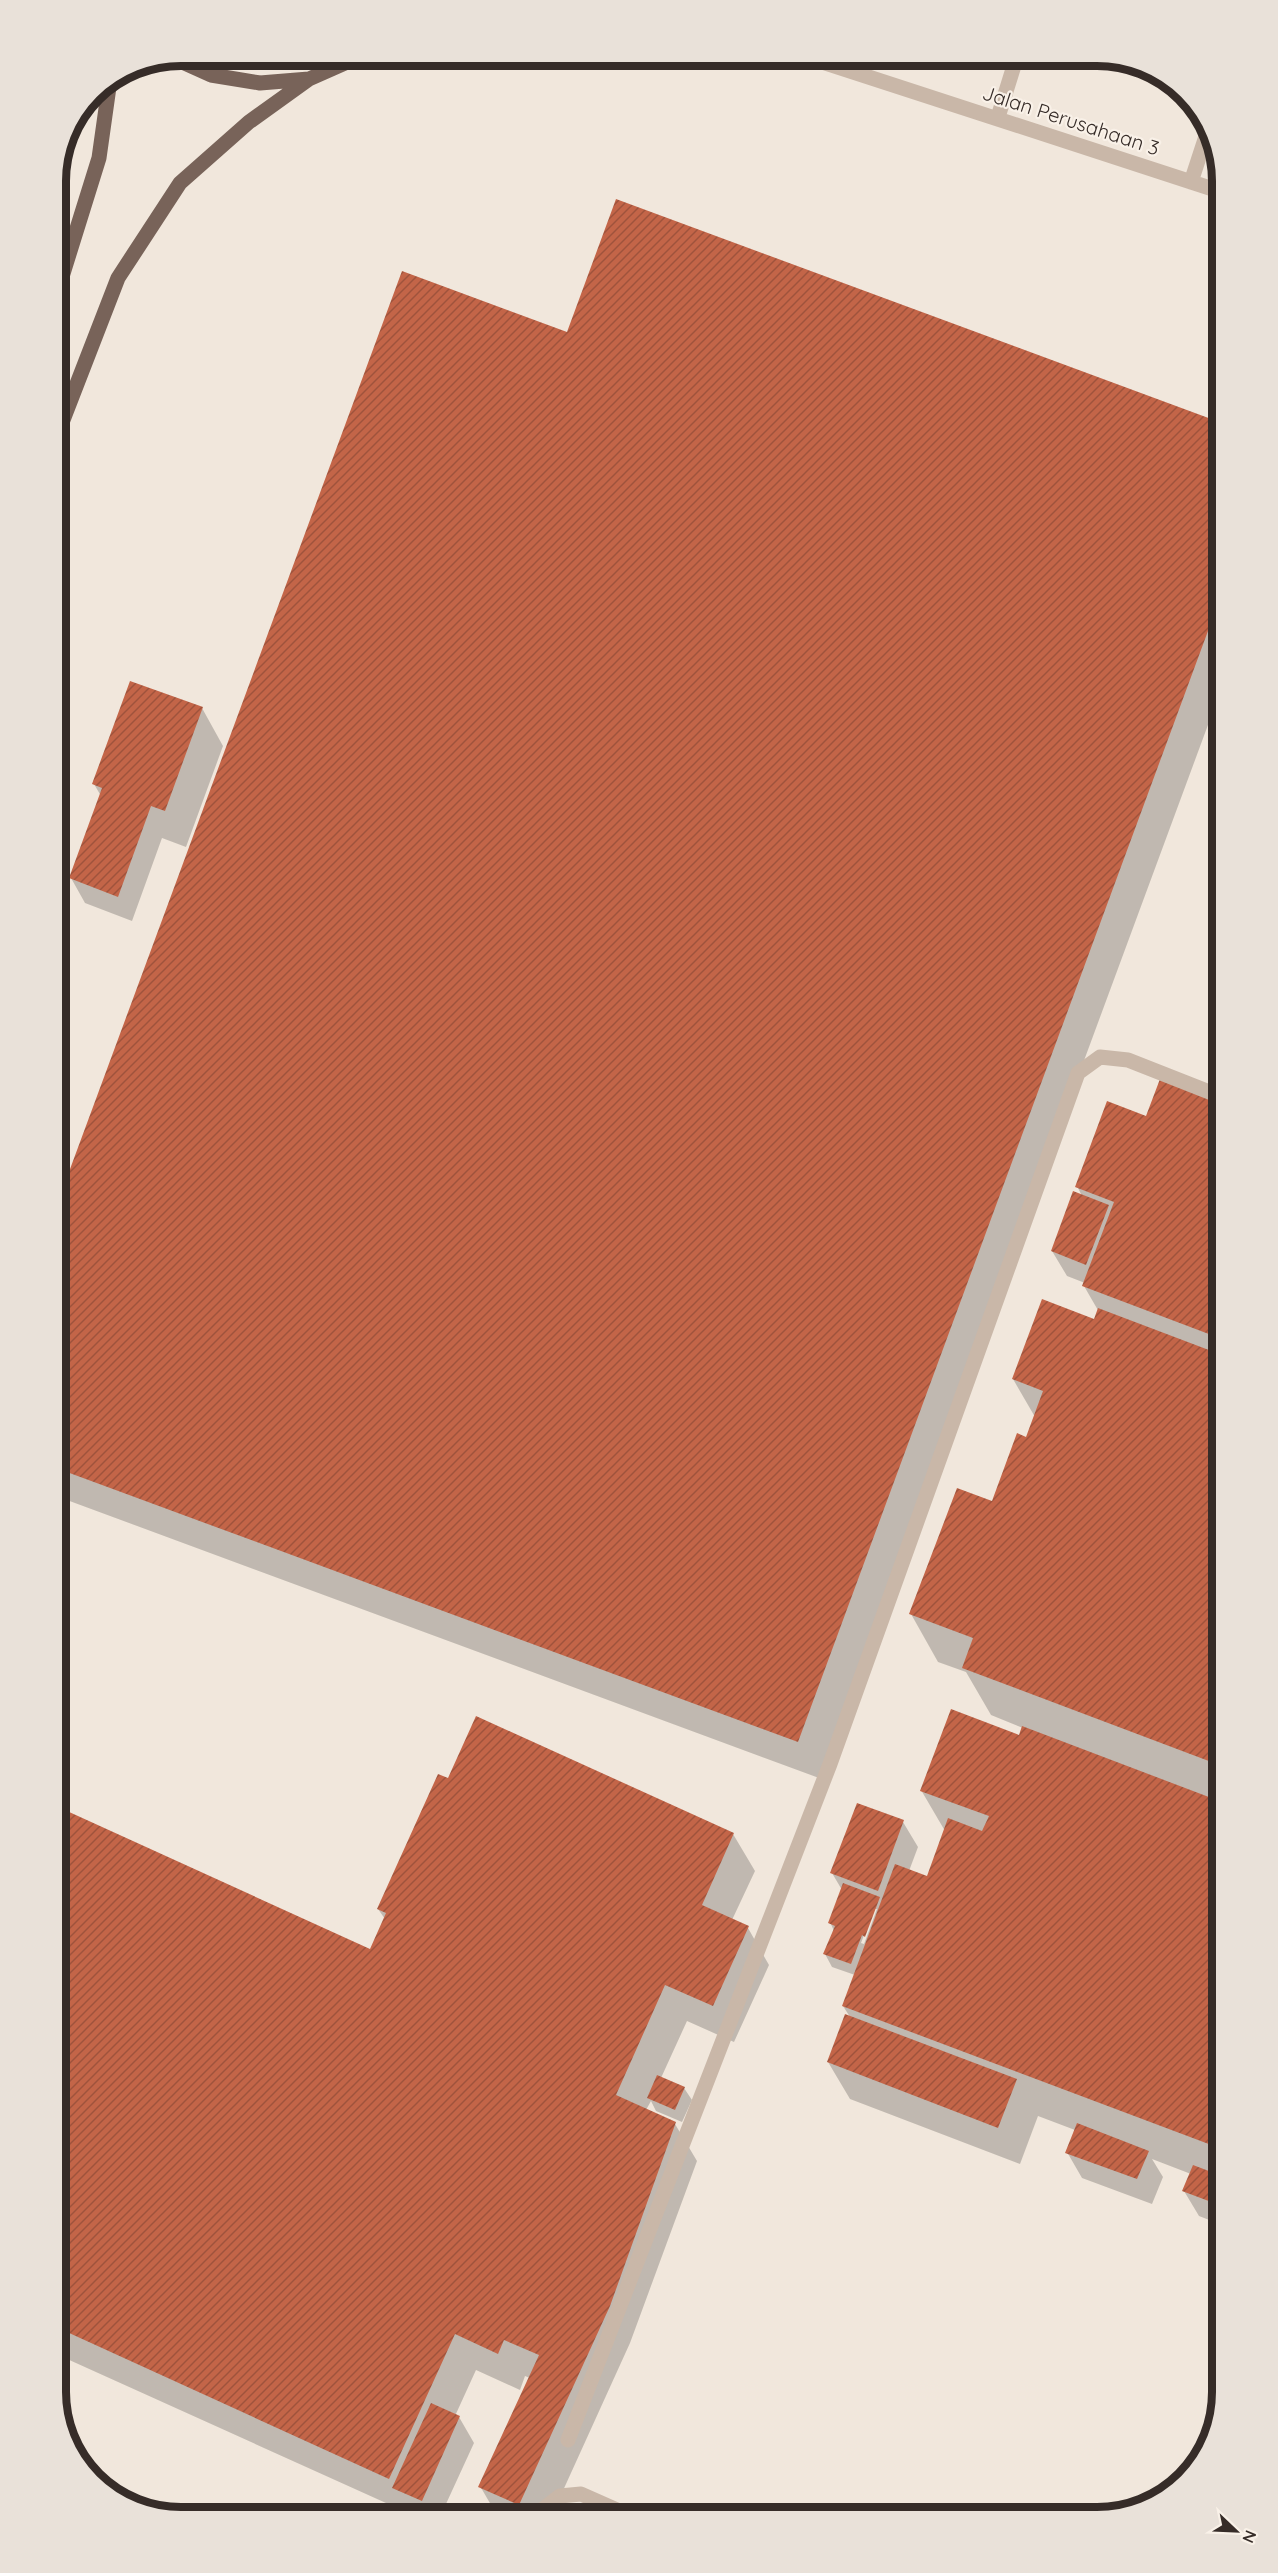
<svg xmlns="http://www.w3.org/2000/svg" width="1278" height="2573" font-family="Quicksand,sans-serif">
<defs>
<pattern id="building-hatch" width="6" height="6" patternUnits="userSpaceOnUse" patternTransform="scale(1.5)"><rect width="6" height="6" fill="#c36548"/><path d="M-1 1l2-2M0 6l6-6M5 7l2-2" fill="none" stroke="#9f533c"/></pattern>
</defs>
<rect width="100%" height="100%" fill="#f1e7dc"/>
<path fill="#0003" fill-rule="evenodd" d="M617,201L1222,424V687L819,1778L56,1496V1211L403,273L568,334Z
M202,708L223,746L186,847L162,838L132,921L85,903L71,878L101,796L94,784Z
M1161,1081L1222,1104V2225L1199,2216L1184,2191L1191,2174L1152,2159L1163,2177L1152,2204L1082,2178L1067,2152L1075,2130L1038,2116L1020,2164L850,2099L828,2062L850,2017L843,2006L855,1975L832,1967L825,1954L834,1931L830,1922L842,1890L832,1873L903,1822L918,1847L909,1871L927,1878L945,1831L921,1790L1020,1737L1023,1728L991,1715L966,1672L938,1662L911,1614L993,1503L1027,1439L1035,1417L1013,1379L1095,1321L1099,1312L1084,1286L1085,1283L1067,1276L1052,1251L1082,1196L1077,1186L1147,1118ZM874,1909H877L864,1944L861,1943Z
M448,1780L733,1834L755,1871L732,1920L748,1928L769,1965L734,2042L687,2021L661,2078L684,2088L692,2100L682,2122L656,2111L651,2101L646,2110L675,2124L697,2161L630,2343L551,2517H498L480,2486L530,2378L525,2376L520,2390L476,2370L455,2416L459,2417L474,2443L440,2517H417L56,2354V1808L371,1951L385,1919L378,1909Z"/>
<path fill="url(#building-hatch)" d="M616,199L1222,423V593L798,1742L56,1468V1207L402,271L567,332Z
M130,681L203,707L165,811L151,806L118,897L69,878L102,788L92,784Z
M1160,1079L1222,1103V1339L1082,1286L1114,1202L1075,1187L1107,1101L1146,1116Z
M1073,1191L1109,1205L1086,1265L1051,1251Z
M1042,1299L1094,1319L1098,1308L1222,1355V1766L962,1668L973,1638L909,1614L957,1488L992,1501L1017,1433L1026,1437L1043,1391L1012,1379Z
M951,1709L1019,1735L1022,1726L1222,1802V2149L842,2006L895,1864L927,1876L948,1818L982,1831L989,1816L920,1791Z
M476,1716L734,1833L702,1905L749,1926L713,2006L665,1985L616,2095L676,2122L610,2306L519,2505L478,2487L539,2355L504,2340L498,2354L455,2334L389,2479L56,2327V1806L370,1949L386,1913L377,1909L438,1774L448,1778Z
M857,1803L904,1820L878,1891L830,1873Z
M843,1883L880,1897L865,1937L862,1935L851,1964L823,1954L835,1926L828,1923Z
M845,2014L1017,2079L998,2128L827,2062Z
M657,2075L685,2087L675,2110L647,2098Z
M1077,2123L1149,2151L1137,2179L1065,2153Z
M1193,2165L1222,2176V2206L1182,2191Z
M431,2403L460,2416L422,2501L392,2488Z"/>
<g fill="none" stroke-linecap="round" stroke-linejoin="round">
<path stroke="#c9b7a8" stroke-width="15" d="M804,56L1222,192
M998,117L1017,56
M1191,182L1209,127
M568,2440L830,1764L1078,1073L1100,1057L1128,1060L1222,1097
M533,2517L560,2496L581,2494L633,2517"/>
<path stroke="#786359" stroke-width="15" d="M171,57L211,75L260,83L309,79L361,56
M56,296L99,158L110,80
M56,438L118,278L180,183L249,122L309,79"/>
</g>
<g text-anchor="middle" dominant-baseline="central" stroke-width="4.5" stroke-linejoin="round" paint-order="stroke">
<g font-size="20" fill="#362c28" stroke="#f9f1e8">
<text transform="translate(1071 120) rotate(18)">Jalan Perusahaan 3</text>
</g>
</g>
<path d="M0 0H1278V2573H0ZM181 66H1097A115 115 0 0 1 1212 181V2392A115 115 0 0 1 1097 2507H181A115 115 0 0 1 66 2392V181A115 115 0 0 1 181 66Z" fill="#e9e1d9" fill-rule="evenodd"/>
<path fill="none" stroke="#362c28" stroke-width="8" d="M181 66H1097A115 115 0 0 1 1212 181V2392A115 115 0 0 1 1097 2507H181A115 115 0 0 1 66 2392V181A115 115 0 0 1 181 66Z"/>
<g transform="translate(1236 2531) rotate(113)" stroke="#f9f1e8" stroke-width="4.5" paint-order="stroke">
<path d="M0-4.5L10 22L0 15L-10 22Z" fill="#362c28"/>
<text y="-9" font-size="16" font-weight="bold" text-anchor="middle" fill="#362c28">N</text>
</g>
</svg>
